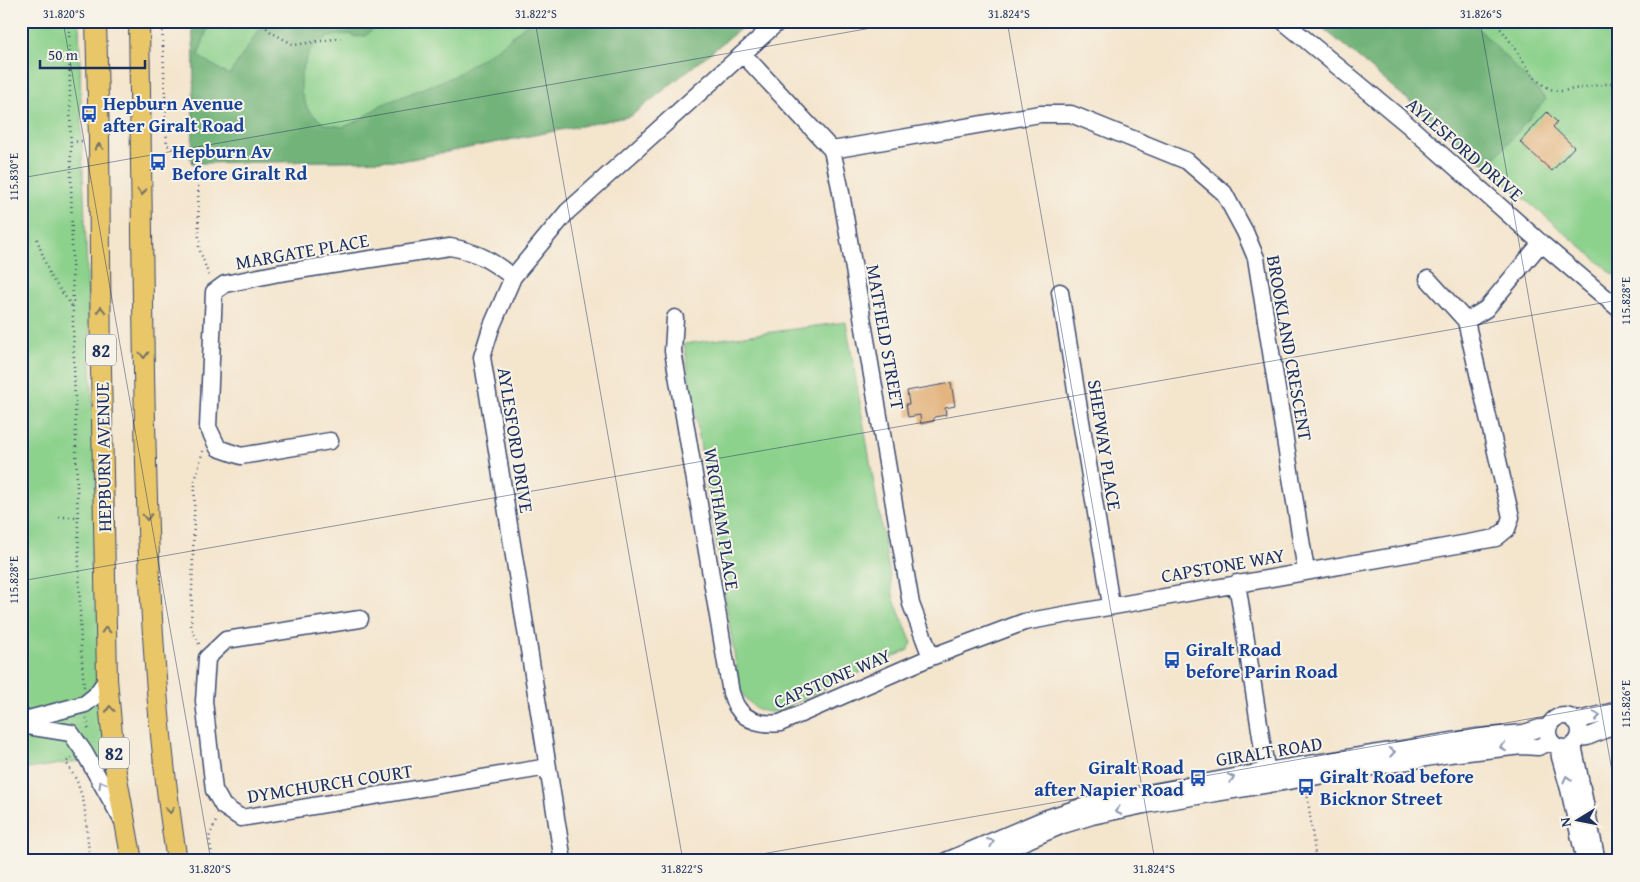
<svg xmlns="http://www.w3.org/2000/svg" width="1640" height="882" font-family="'Gentium Book Plus',serif">
<rect width="100%" height="100%" fill="#f7f3e8"/>
<filter id="ink" filterUnits="userSpaceOnUse"><feTurbulence type="fractalNoise" baseFrequency=".02" numOctaves="2"/><feDisplacementMap in="SourceGraphic" scale="10" xChannelSelector="R" yChannelSelector="G"/><feConvolveMatrix kernelMatrix="1 2 1 2 8 2 1 2 1" color-interpolation-filters="sRGB"/></filter>
<filter id="wash" filterUnits="userSpaceOnUse"><feTurbulence type="fractalNoise" baseFrequency=".0096" numOctaves="4" result="noise"/><feDisplacementMap in="SourceGraphic" scale="20" xChannelSelector="R" yChannelSelector="G"/><feGaussianBlur stdDeviation="1.12" result="paint"/><feColorMatrix in="noise" values="0 0 0 0 0 0 0 0 0 0 0 0 0 0 0 0 0 1.4 0 .05"/><feComposite in="paint" operator="in"/></filter>
<g filter="url(#wash)">
<rect width="100%" height="100%" fill="#f4e5cd"/>
<path fill="#8cd18c" stroke="#548075" d="M21,21H79L82,147L107,757L21,770Z
M192,21H750L631,116L406,160L192,163L194,57Z
M1315,21H1619V279Z
M846,322L894,600L912,643L908,650L778,711C760,715 749,705 740,690L684,344Z"/>
<path fill="#71b378" stroke="#46716b" d="M192,21H210L198,56L229,75L265,21H377L370,32L365,36L357,37L349,34L332,36L319,41L310,50L301,73V92L308,110L324,124L343,127L360,120L381,105L452,77L500,47L530,21H750L631,116L406,160L192,163L194,57Z
M1315,21H1471L1546,99L1487,167Z"/>
<g id="blocks">
<path fill="#e0ab70" d="M1547,112L1557,122L1553,127L1574,147L1552,171L1520,142Z
M951,383L955,406L945,408L946,415L934,417V421L921,424L920,415L908,417L906,404H909L907,391Z"/>
</g>
</g>
<g filter="url(#ink)">
<use href="#blocks" fill-opacity="0" stroke="#3c4a6f" stroke-width="1"/>
<g fill="none" stroke-linecap="round" stroke-linejoin="round">
<g stroke="#3c4a6f" stroke-width="19">
<path id="minor" d="M1283,21L1407,124L1541,243L1619,309
M743,54L832,150L840,187L911,604L931,657
M832,150L1040,114H1071L1187,161L1224,193L1245,232L1256,258L1306,571
M1060,292L1111,605
M675,318L673,351L731,693C733,697 734,703 737,707C746,722 765,725 780,723L931,657L1024,622L1496,538L1507,529L1511,517L1466,321L1428,279
M1466,321L1486,309L1541,243
M330,441L241,456L218,448L208,427L214,292L225,284L279,273L450,247C478,252 490,260 513,277
M1237,583L1268,781
M360,619L226,640L207,658L204,701L214,790L223,806L241,818L548,767
M1548 732a16 16 0 1 1 32 0a16 16 0 1 1-32 0Z
M21,721L85,704L95,696L107,679
M1575,721L1619,710
M21,725L71,733L84,752L121,818
M1579,738L1587,737L1619,724
M1573,745L1597,861
M1559,748L1560,757L1569,789L1585,861
M563,861L482,357L491,328L513,277L567,212L779,21
M946,861L1047,818L1084,806L1115,799L1267,771L1478,737L1524,733L1540,728H1548
M978,861L1063,825L1092,816L1144,805L1450,754L1522,746L1538,747L1551,742"/>
</g>
<g stroke="#3c4a6f" stroke-width="22">
<path id="major" d="M96,21L99,140L101,369L107,679L115,767L132,861
M139,21C141,138 143,255 144,372C147,535 151,699 177,861"/>
</g>
<path stroke="#3c4a6f" stroke-width="2.5" stroke-dasharray="1 4" stroke-linecap="butt" d="M69,21L73,322L81,650L84,687
M162,21L167,145L187,156L198,174L199,248L210,279
M259,21L271,32L294,45L341,38
M1494,21C1501,29 1508,38 1514,47C1525,63 1538,92 1562,91L1611,83L1619,88
M71,142L83,141
M37,239L50,276L72,306
M59,517H78
M199,644L191,628L195,481L203,450
M1549,713L1565,710
M87,718L89,732
M72,758L66,762L77,781L84,803L90,861
M1307,792L1316,861
M213,861L209,837L217,819
M922,861L932,857"/>
<use href="#minor" stroke="#fff" stroke-width="16"/>
<use href="#major" stroke="#e9c769" stroke-width="20"/>
</g>
<defs><path id="oneway-chevron" d="M-2-3.5L2.5 0L-2 3.5" fill="none" stroke-width="1.6" stroke-linecap="round" stroke-linejoin="round" transform="scale(1.25)"/></defs>
<g stroke="#787363">
<use href="#oneway-chevron" transform="translate(99 147) rotate(-91)"/>
<use href="#oneway-chevron" transform="translate(142 192) rotate(89)"/>
<use href="#oneway-chevron" transform="translate(101 310) rotate(-91)"/>
<use href="#oneway-chevron" transform="translate(144 355) rotate(89)"/>
<use href="#oneway-chevron" transform="translate(147 517) rotate(89)"/>
<use href="#oneway-chevron" transform="translate(106 630) rotate(-91)"/>
<use href="#oneway-chevron" transform="translate(110 709) rotate(-95)"/>
<use href="#oneway-chevron" transform="translate(170 810) rotate(83)"/>
</g>
<g stroke="#8d97ae">
<use href="#oneway-chevron" transform="translate(1597 716) rotate(-10)"/>
<use href="#oneway-chevron" transform="translate(1503 747) rotate(175)"/>
<use href="#oneway-chevron" transform="translate(1392 752) rotate(-9)"/>
<use href="#oneway-chevron" transform="translate(1231 778) rotate(-10)"/>
<use href="#oneway-chevron" transform="translate(1567 779) rotate(-104)"/>
<use href="#oneway-chevron" transform="translate(102 784) rotate(-119)"/>
<use href="#oneway-chevron" transform="translate(1118 811) rotate(168)"/>
<use href="#oneway-chevron" transform="translate(991 842) rotate(-23)"/>
</g>
</g>
<path fill="none" stroke="#1b2f5e" stroke-width="1" stroke-opacity="0.45" d="M63,21L211,861M535,21L683,861M1007,21L1155,861M1480,21L1619,811M21,178L911,21M21,581L1619,300M722,861L1619,703"/>
<defs>
<g id="bus-bare" transform="scale(1.35)"><path d="M-5-6H5V4H4V6H2V4H-2V6H-4V4H-5ZM-3.5-4V0h7V-4ZM-3.5 1.2v1.5H-2V1.2ZM2 1.2v1.5H3.5V1.2Z" fill="#1a4fb4" stroke="#f7f3e8" stroke-width="2.5" paint-order="stroke"/></g>
</defs>
<g fill-rule="evenodd">
<use href="#bus-bare" x="89" y="114"/>
<use href="#bus-bare" x="158" y="162"/>
<use href="#bus-bare" x="1172" y="660"/>
<use href="#bus-bare" x="1198" y="778"/>
<use href="#bus-bare" x="1306" y="787"/>
</g>
<g text-anchor="middle" dominant-baseline="central" stroke-width="4" stroke-linejoin="round" paint-order="stroke">
<g fill="#f7f3e8" stroke="#5d6a87" stroke-width="1">
<rect x="86" y="334.5" width="30" height="31" rx="4"/>
<rect x="99" y="737.5" width="30" height="31" rx="4"/>
</g>
<g font-size="18" font-weight="bold" fill="#1b2f5e">
<text x="101" y="350">82</text>
<text x="114" y="753">82</text>
</g>
<g font-size="19" font-weight="bold" fill="#164399" stroke="#f7f3e8" text-anchor="start">
<text x="103" y="103">Hepburn Avenue<tspan x="103" dy="22">after Giralt Road</tspan></text>
<text x="172" y="151">Hepburn Av<tspan x="172" dy="22">Before Giralt Rd</tspan></text>
<text x="1186" y="649">Giralt Road<tspan x="1186" dy="22">before Parin Road</tspan></text>
<text x="1184" y="767" text-anchor="end">Giralt Road<tspan x="1184" dy="22">after Napier Road</tspan></text>
<text x="1320" y="776">Giralt Road before<tspan x="1320" dy="22">Bicknor Street</tspan></text>
</g>
<g font-size="19" fill="#1b2f5e" stroke="#f7f3e8">
<text transform="translate(1465 149) rotate(41)">AYLESFORD DRIVE</text>
<text transform="translate(302 251) rotate(-10)">MARGATE PLACE</text>
<text transform="translate(886 337) rotate(80)">MATFIELD STREET</text>
<text transform="translate(1290 348) rotate(80)">BROOKLAND CRESCENT</text>
<text transform="translate(516 440) rotate(81)">AYLESFORD DRIVE</text>
<text transform="translate(1105 445) rotate(81)">SHEPWAY PLACE</text>
<text transform="translate(103 457) rotate(-91)">HEPBURN AVENUE</text>
<text transform="translate(722 519) rotate(81)">WROTHAM PLACE</text>
<text transform="translate(1223 565) rotate(-10)">CAPSTONE WAY</text>
<text transform="translate(832 678) rotate(-23)">CAPSTONE WAY</text>
<text transform="translate(1269 751) rotate(-9)">GIRALT ROAD</text>
<text transform="translate(330 783) rotate(-9)">DYMCHURCH COURT</text>
</g>
</g>
<rect width="1640" height="882" fill="none" stroke="#f7f3e8" stroke-width="55"/>
<g transform="translate(1578 820) rotate(260)" stroke="#f7f3e8" stroke-width="4" paint-order="stroke">
<path d="M0-4L9 19L0 12L-9 19Z" fill="#1b2f5e"/>
<text y="-8" font-size="14" font-weight="bold" text-anchor="middle" fill="#1b2f5e">N</text>
</g>
<path d="M40 60v8h105v-8" fill="none" stroke="#1b2f5e" stroke-width="2.5"/>
<text x="48" y="60" font-size="15" fill="#1b2f5e" stroke="#f7f3e8" stroke-width="4" paint-order="stroke">50 m</text>
<rect x="28" y="28" width="1584" height="826" fill="none" stroke="#1b2f5e" stroke-width="2"/>
<g font-size="12" text-anchor="middle" fill="#1b2f5e">
<text x="64" y="18">31.820°S</text>
<text x="536" y="18">31.822°S</text>
<text x="1009" y="18">31.824°S</text>
<text x="1481" y="18">31.826°S</text>
<text transform="translate(14 177) rotate(-90)" y="4">115.830°E</text>
<text transform="translate(1626 301) rotate(-90)" y="4">115.828°E</text>
<text transform="translate(14 580) rotate(-90)" y="4">115.828°E</text>
<text transform="translate(1626 704) rotate(-90)" y="4">115.826°E</text>
<text x="210" y="873">31.820°S</text>
<text x="682" y="873">31.822°S</text>
<text x="1154" y="873">31.824°S</text>
</g>
</svg>
